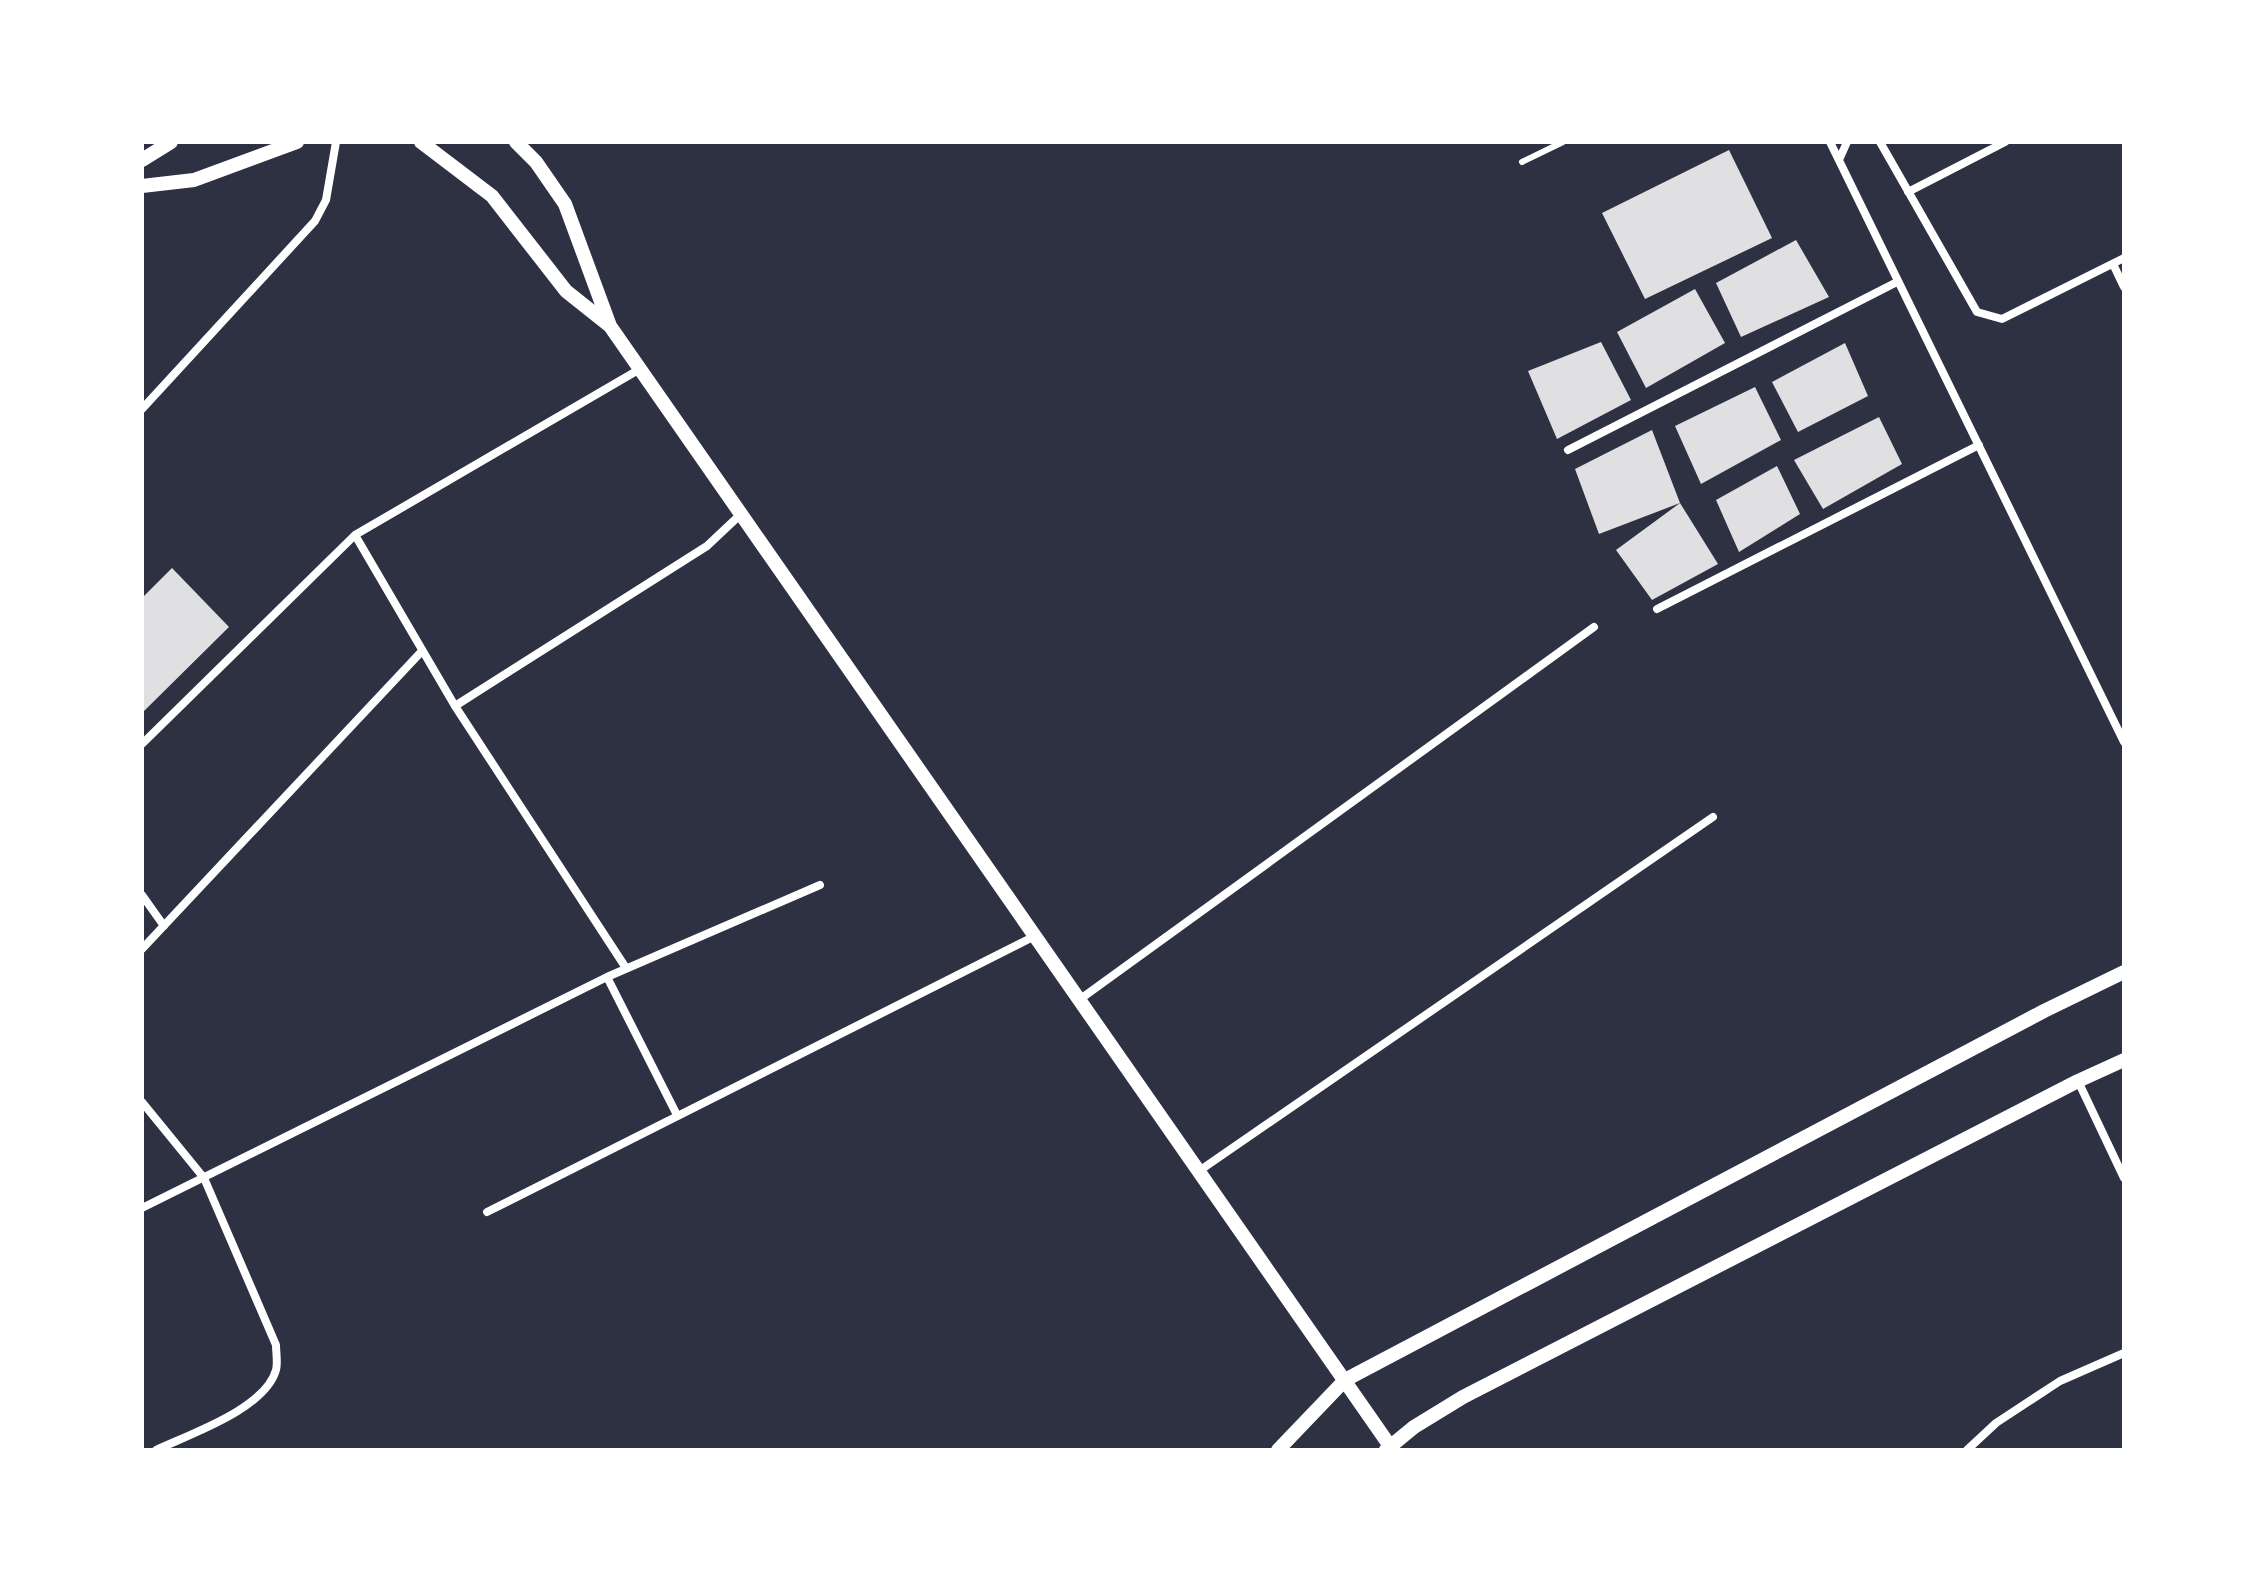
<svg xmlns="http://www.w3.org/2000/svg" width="2266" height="1592" font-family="'Fira Sans Condensed',sans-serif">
<rect width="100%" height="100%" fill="#2d3142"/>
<path fill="#e0e0e3" d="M1729,150L1772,238L1645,299L1602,213Z
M1796,240L1829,297L1741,337L1716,283Z
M1695,289L1725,343L1646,388L1617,332Z
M1601,342L1631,400L1557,439L1528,371Z
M1845,343L1868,396L1798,432L1772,382Z
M1755,387L1781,440L1701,484L1675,426Z
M1879,417L1902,464L1823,509L1794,460Z
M1652,430L1680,503L1718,564L1652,600L1616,550L1680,503L1599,534L1575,469Z
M1777,466L1800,514L1739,552L1716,500Z
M172,568L229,627L142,713V598Z"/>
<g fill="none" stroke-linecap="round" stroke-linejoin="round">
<path stroke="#fff" stroke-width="6" d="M1522,162L1563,142"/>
<path stroke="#fff" stroke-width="8" d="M1830,142L2124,742
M1880,142L1977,312L2002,319L2124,258
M1839,160L1847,142
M1908,192L2005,142
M2113,264L2124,287
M142,409L315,221L326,200L336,142
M1568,450L1897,282
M355,535L455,706L626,968
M1657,609L1979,445
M455,706L707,546L741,514
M142,744L355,535L640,369
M142,895L164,926
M142,949L422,651
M607,977L677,1115
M1079,1000L1594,627
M2078,1081L2124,1178
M142,1102L204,1178L276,1345C276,1353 278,1363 276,1370C265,1409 190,1434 156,1450
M1199,1171L1713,817
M142,1208L607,977L820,885
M487,1212L1035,936
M1967,1450L1996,1423L2060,1381L2124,1353"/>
<path stroke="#fff" stroke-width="14" d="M421,142L492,196L566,291L610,326
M516,142L536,162L565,204L610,326L1390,1446
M142,160L171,142
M142,186L194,180L297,142
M1278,1450L1345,1380L2044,1011L2124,972
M1386,1450L1414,1427L1463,1397L2078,1081L2124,1060"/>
</g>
<rect width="2266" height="1592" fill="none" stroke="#ffffff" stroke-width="288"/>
</svg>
